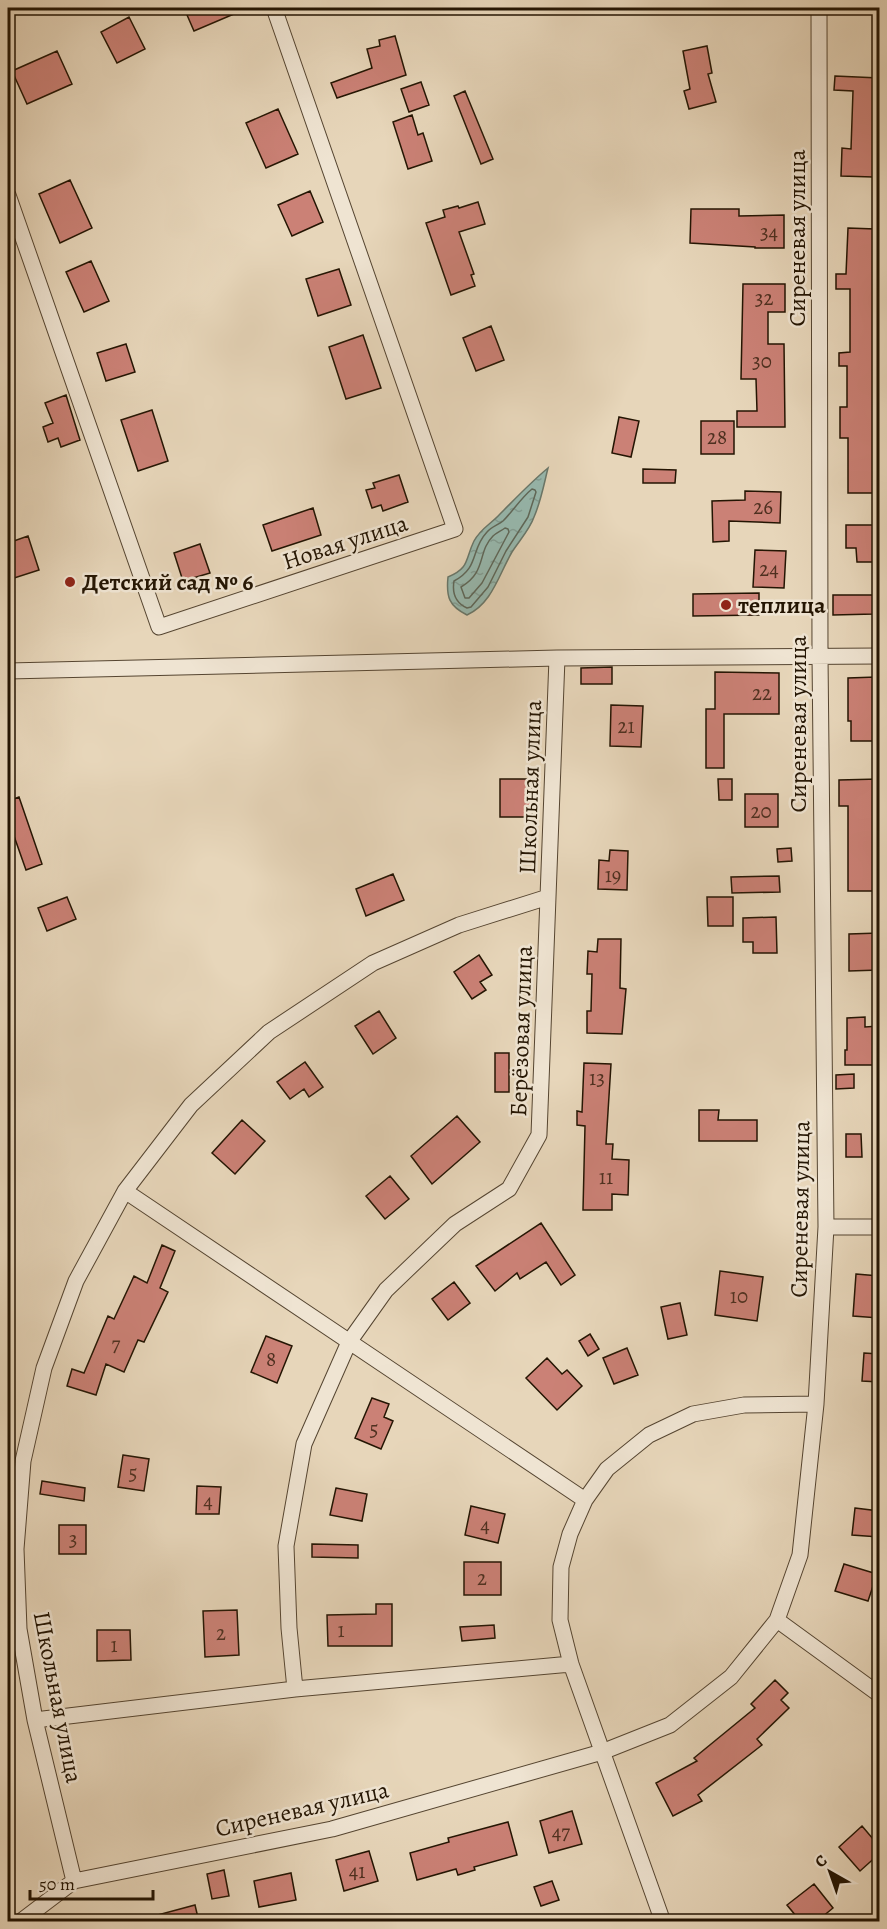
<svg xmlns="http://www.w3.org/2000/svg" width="887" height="1929" font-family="Alegreya,serif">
<defs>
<pattern id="water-ripples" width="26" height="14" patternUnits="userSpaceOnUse" patternTransform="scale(1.5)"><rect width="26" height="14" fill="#97b9af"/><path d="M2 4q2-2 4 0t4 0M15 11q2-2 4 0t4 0" fill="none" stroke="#829e95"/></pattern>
</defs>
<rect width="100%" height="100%" fill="#e7d6ba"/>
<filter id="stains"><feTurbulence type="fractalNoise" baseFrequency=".00333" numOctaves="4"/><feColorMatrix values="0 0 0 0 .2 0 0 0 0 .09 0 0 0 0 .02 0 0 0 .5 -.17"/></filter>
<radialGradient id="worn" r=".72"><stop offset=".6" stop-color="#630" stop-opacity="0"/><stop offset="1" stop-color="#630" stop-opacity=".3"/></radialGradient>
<path fill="url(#water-ripples)" stroke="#69776a" stroke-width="1.5" d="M548,468C544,484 541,501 534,517C530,529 519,541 512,552C499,574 492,604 467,615C449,606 446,597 448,577C470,568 465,559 474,541C481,528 491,524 500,514C516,498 531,482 548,468Z"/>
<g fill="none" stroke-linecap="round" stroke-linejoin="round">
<path stroke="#5e6759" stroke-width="1.5" d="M532,489L535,490L536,492L528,517L506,551L488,587L471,607L467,608C456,603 452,593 454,581C480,567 470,550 487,532C491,527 498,525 503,521C513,511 521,498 532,489Z
M505,528L508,529L509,532L482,583L469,598H465L461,587C487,572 477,552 493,536C496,533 501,531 505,528Z"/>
</g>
<path fill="#cb8176" stroke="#241503" stroke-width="1.5" d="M184,8H248L194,31Z
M129,17L145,49L117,63L101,32Z
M395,36L406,75L337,98L331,83L372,68L367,49L380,46L379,40Z
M707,46L712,73L708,74L716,102L689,109L684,91L690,89L683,51Z
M57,51L72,84L27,104L12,71Z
M835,76L879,78V138H875L873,177L841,176L842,148L851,149L853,91L834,90Z
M421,82L429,105L409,112L401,89Z
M465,91L493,159L481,164L454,96Z
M278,109L298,154L266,168L246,123Z
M412,115L418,135L423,133L432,161L408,169L393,122Z
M70,180L92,228L60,243L39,194Z
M310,191L323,222L292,236L278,205Z
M478,202L485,224L459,232L474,274L471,275L475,286L451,295L426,223L445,217L443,210L458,206L459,208Z
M691,209H739V216L784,215V248H755V247L690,243Z
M848,228L875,229L873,275H876L875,301H879V366H875V401H879V493H848V438H840V407H847V366H839V353L850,352V289H836V274H846Z
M91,261L109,301L84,312L66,272Z
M339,269L351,305L318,316L306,279Z
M743,284H785V312H768V344H784L785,427H737V411H757L756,379H741Z
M491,326L504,360L476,371L463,338Z
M363,335L381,388L346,399L329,347Z
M126,344L135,372L106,381L97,353Z
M66,395L80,440L61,447L58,438L48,442L43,427L53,423L45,403Z
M152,410L168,461L138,471L121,420Z
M619,417L639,421L631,457L612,453Z
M701,421H734V454H701Z
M643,469L676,470L675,483H643Z
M399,475L408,502L383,511L381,505L372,508L366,490L375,488L373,483Z
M745,491L781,492L780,523L729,521V541L713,542L712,501L745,500Z
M313,508L321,535L272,551L263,525Z
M846,525H874V562H857L856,548H846Z
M28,536L39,570L8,580V543Z
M200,544L210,573L183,581L174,553Z
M755,550L786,551L784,588L753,587Z
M759,593V615L693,616V594Z
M833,595H874V614L833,615Z
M612,667V684H581V668Z
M715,672L779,673V714H724V768H706V709H715Z
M876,677V741H851V721H848V678Z
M611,705L643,706L641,747L610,746Z
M500,779H532V817H500Z
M718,779H732V800H719Z
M879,779V891H848V806H839V780Z
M745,794H778V827H745Z
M19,797L42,864L26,870L8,819V801Z
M791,848L792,861L778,862L777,849Z
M610,850L628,851L627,890L598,889L599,860L609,861Z
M393,874L404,900L366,916L356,889Z
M779,876L780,892L732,893L731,877Z
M67,897L76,919L47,931L38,908Z
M707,897H733V926H708Z
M776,917L777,953H753V942H743V918Z
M879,933V970L849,971V934Z
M598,939H621L620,988L626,989L622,1034L587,1033V1011H591L592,974H587L588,951L597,952Z
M479,955L492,975L480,982L486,990L472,999L454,972Z
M379,1011L396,1038L373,1054L355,1026Z
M865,1017V1027L879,1026V1041H875V1065H845V1050H847V1018Z
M495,1053H509V1092H495Z
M305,1062L323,1087L309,1097L304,1089L290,1099L277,1082Z
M584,1063L611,1064L606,1144H613L612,1159L629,1160L628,1195L612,1194V1210H583L585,1126L577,1125V1111L582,1112Z
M854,1074V1088L836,1089V1075Z
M699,1110H719L718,1120H757V1141H699Z
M457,1116L480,1142L432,1184L411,1156Z
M242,1120L265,1141L235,1174L212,1153Z
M846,1134H861L862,1157H846Z
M390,1176L409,1199L385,1219L366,1196Z
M541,1223L575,1275L561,1285L546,1262L520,1279L517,1273L495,1291L476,1266Z
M162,1245L175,1251L160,1288L168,1292L144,1342L138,1340L124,1372L106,1364L96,1395L67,1386L72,1369L84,1373L108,1316L114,1319L134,1276L147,1283Z
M720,1271L763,1277L757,1321L715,1315Z
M856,1274L879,1276V1318L853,1316Z
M454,1282L470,1303L448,1320L432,1299Z
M680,1303L687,1335L668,1339L661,1307Z
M590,1334L599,1349L588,1356L579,1341Z
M266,1336L292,1346L277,1383L251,1372Z
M627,1348L638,1375L614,1384L603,1358Z
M864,1353L879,1354V1382L862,1381Z
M547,1358L562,1374L567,1370L582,1386L557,1410L526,1378Z
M372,1398L389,1404L384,1417L393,1421L381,1449L355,1438Z
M123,1455L149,1459L144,1491L118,1487Z
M42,1481L85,1488L84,1501L40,1494Z
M197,1486L221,1487L219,1514H196Z
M336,1488L367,1494L362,1521L330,1515Z
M471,1506L505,1514L498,1543L465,1535Z
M855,1508L879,1511V1537L852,1535Z
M59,1525H86V1554H59Z
M312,1544L358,1545V1558L312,1557Z
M464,1562H501V1595H464Z
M844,1564L877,1574L868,1601L835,1591Z
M376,1604H392V1646H328L327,1615L376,1614Z
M237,1610L239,1655L205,1657L203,1611Z
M494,1625L495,1638L462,1641L460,1627Z
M97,1630H130L131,1660L97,1661Z
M775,1680L788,1693L781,1700L789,1708L757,1739L762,1745L698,1795L702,1801L673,1816L656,1783L697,1761L694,1758L755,1708L751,1704Z
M572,1811L582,1844L549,1853L540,1821Z
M508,1822L517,1855L474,1867L475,1870L458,1875L456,1869L417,1880L410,1853L449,1842L448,1838Z
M862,1826L879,1846V1854L860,1871L839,1847Z
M369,1851L378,1881L344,1891L336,1860Z
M224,1870L229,1896L212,1899L207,1874Z
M291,1873L296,1900L259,1907L254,1881Z
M552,1881L559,1900L541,1906L534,1887Z
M814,1884L833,1908L816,1922H801L787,1905Z
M195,1905L199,1922H150V1917Z"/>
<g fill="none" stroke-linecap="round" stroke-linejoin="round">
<g stroke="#554531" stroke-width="17">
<path id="street" d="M8,195L159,627L455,529L274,8
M8,671L557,658L880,656
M125,1191L585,1500
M826,1227H880
M777,1620L880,1695
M295,1689L289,1628L286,1546L304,1444L349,1342L386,1290L455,1224L509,1189L539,1135L548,897
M35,1720L295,1689L571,1664
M74,1881L35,1720L19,1629L16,1549L23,1461L44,1368L76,1281L125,1191L191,1105L269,1032L373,963L459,925L548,897L557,658
M20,1922L74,1881L332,1829L602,1752L670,1725L731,1677L777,1620L800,1555L816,1404L826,1227L820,656L819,8
M663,1922L571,1664L560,1620L561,1567L570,1534L585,1500L607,1469L649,1435L693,1414L744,1405L816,1404"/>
</g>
<use href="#street" stroke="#efe4d2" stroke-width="15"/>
</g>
<g fill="#8f2418" stroke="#efe4d2" stroke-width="2">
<circle cx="70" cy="582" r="6"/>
<circle cx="726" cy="605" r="6"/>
</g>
<g text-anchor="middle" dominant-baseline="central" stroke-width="5" stroke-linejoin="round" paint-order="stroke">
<g font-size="21" fill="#4e3020">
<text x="769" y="232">34</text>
<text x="764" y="298">32</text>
<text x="762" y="361">30</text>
<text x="717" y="437">28</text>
<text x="763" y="507">26</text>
<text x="769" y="569">24</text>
<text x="762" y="693">22</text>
<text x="626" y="726">21</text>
<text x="761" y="811">20</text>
<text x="613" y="875">19</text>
<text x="597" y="1078">13</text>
<text x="606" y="1177">11</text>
<text x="739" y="1296">10</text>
<text x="116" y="1344">7</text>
<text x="271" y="1359">8</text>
<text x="374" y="1429">5</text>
<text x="133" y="1473">5</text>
<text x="208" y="1501">4</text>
<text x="485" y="1525">4</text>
<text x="73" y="1539">3</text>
<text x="482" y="1578">2</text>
<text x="341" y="1630">1</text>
<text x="221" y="1633">2</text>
<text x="114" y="1645">1</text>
<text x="561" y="1832">47</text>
<text x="357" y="1871">41</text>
</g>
<g font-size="24" fill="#241503" stroke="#efe4d2">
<text transform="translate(797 238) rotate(-90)">Сиреневая улица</text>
<text transform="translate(345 542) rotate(-18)">Новая улица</text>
<text transform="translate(798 724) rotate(-90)">Сиреневая улица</text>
<text transform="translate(530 787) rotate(-88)">Школьная улица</text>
<text transform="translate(521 1031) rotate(-88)">Берёзовая улица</text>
<text transform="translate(800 1209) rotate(-89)">Сиреневая улица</text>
<text transform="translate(58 1697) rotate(79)">Школьная улица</text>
<text transform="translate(302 1809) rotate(-13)">Сиреневая улица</text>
</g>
<g font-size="24" font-weight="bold" fill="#241503" stroke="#efe4d2" text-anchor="start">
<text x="82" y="582">Детский сад № 6</text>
<text x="738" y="605">теплица</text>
</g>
</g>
<rect width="887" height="1929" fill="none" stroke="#e7d6ba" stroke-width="30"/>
<rect x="9" y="9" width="869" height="1911" fill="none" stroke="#241503" stroke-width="3"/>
<rect x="15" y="15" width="857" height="1899" fill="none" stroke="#241503" stroke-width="1.5"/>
<g transform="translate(830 1872) rotate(320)" stroke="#efe4d2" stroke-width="4.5" paint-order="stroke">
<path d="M0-4.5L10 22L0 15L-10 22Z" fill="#241503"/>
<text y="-9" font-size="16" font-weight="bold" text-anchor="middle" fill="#241503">С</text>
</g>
<path d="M30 1890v9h123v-9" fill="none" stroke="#241503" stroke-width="3"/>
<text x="39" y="1890" font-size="18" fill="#241503" stroke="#efe4d2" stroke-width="4.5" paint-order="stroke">50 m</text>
<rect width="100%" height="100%" filter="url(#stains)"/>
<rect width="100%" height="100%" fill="url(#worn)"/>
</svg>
